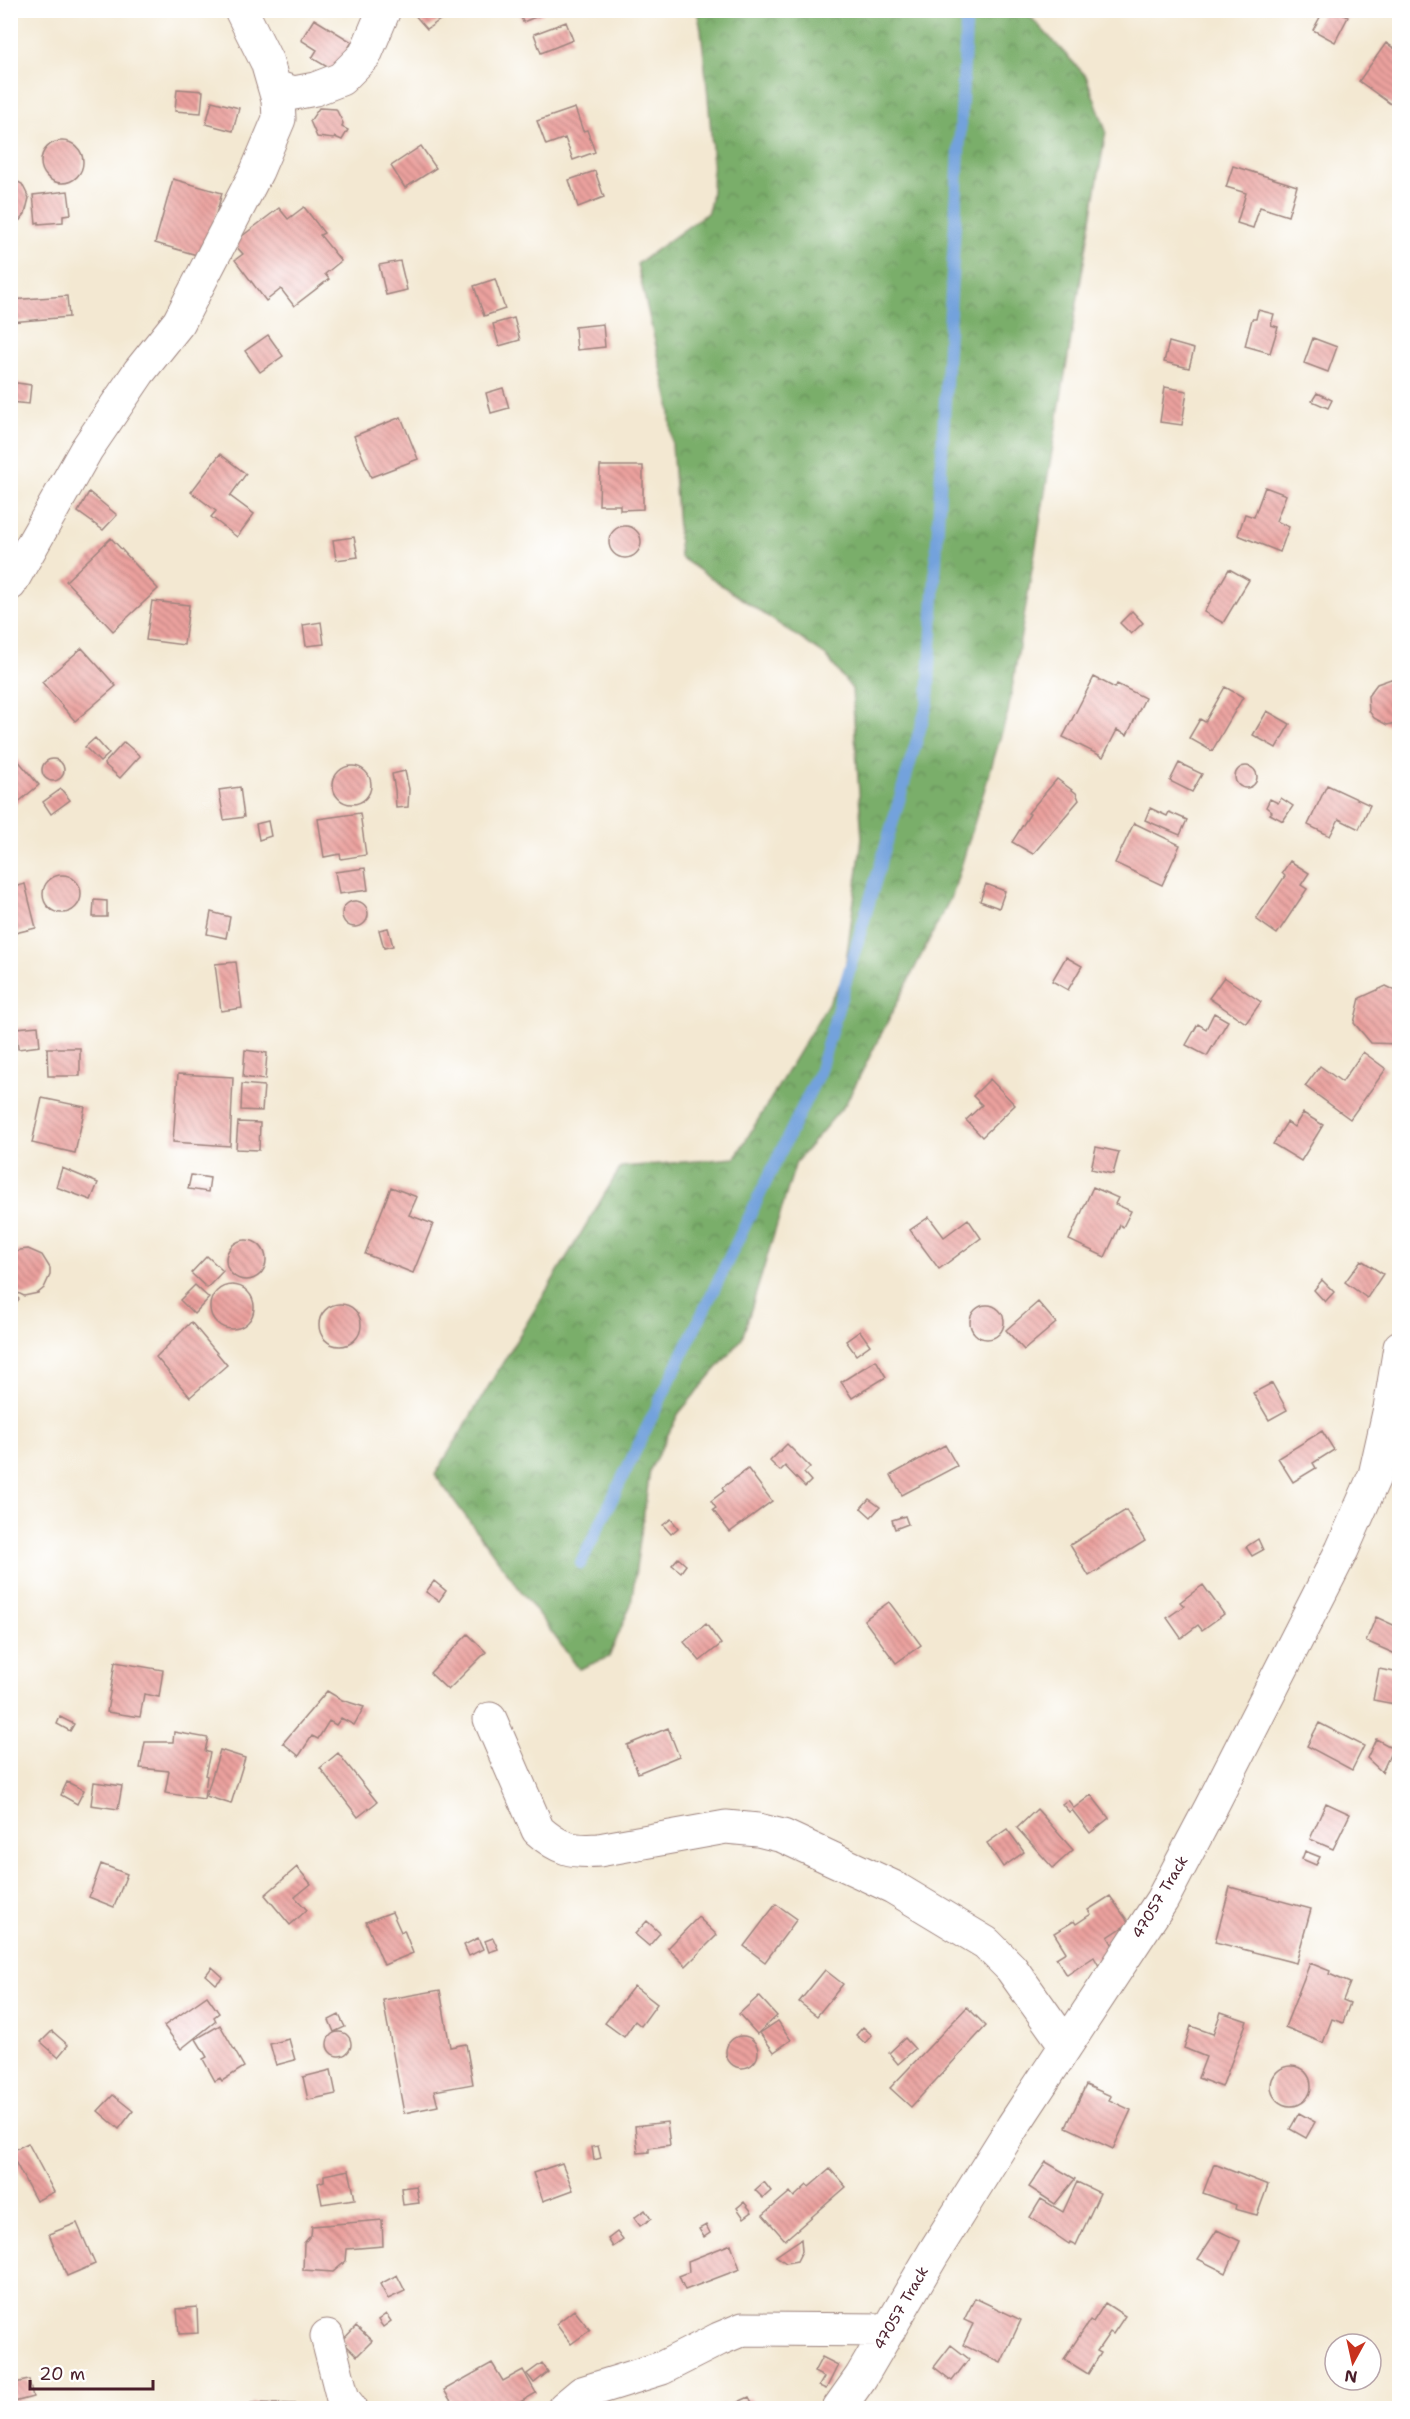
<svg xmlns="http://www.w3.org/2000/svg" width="1410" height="2419" font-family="'Shantell Sans',sans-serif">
<defs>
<pattern id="forest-crowns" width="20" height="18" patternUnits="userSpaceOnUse" patternTransform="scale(1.5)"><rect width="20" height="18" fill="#7aae6b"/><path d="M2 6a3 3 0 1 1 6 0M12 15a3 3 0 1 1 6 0" fill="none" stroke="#668d58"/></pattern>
<pattern id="building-back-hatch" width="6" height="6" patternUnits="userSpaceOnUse" patternTransform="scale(1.5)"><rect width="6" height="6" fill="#eba19e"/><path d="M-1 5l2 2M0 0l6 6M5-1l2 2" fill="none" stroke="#c08381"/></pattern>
</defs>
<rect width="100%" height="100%" fill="#fff"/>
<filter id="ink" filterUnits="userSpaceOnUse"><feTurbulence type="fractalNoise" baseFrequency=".0167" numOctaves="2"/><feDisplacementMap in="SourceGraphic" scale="12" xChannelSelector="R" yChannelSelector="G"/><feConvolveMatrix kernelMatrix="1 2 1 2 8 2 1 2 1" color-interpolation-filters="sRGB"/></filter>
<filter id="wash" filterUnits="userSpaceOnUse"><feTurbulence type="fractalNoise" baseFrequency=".008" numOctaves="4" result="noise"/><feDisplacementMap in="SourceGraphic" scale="24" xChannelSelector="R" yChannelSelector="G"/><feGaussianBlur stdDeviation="1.35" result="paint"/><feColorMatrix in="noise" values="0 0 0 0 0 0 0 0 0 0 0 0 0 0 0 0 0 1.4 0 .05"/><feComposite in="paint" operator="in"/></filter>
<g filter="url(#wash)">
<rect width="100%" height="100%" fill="#f3e8d2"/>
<path fill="url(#forest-crowns)" stroke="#62664b" stroke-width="1.5" d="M697,11H1025L1086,76L1106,131L1008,712L953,893L846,1103L796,1162L742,1339L679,1413L650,1470L631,1604L609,1657L579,1669L435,1475L621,1167L735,1158L844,977L862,838L852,689L826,656L680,557L669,402L637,264L707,213C721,188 704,64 701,29Z"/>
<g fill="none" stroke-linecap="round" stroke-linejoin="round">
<path stroke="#73a2dc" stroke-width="12" d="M581,1563L819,1073L928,702L967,10"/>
</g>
<g id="blocks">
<path fill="url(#building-back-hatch)" d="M416,10H444L447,15L427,29L413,13Z
M518,10H542L543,14L523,22Z
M1324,10H1337L1348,17L1335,42L1313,30Z
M314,19L352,42L334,71L312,58L317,50L301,40Z
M566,22L573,40L541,53L534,34Z
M1386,43L1400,52L1399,110L1359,81Z
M177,89L203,91L201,113L175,111Z
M212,101L239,108L233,131L206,124Z
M319,108L336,109L343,123L342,127L348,130L342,140L335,137L334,139L317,137L310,121Z
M575,108L583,131L587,130L595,152L573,160L565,138L546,145L537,121Z
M41 162a21 21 0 1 1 42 0a21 21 0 1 1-42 0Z
M421,146L436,168L405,188L391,166Z
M1233,166L1297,186L1288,216L1260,207L1253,228L1237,223L1246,193L1226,187Z
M595,171L604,197L578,207L569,180Z
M10,178L22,184L29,198L25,214L20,220L10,224Z
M173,179L222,193L204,257L155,243Z
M68,191L71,214L63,215V222L39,224V222L36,223L33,195Z
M304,207L324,233L320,235L341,261L325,274L329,279L294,306L281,289L266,301L235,260L243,254L233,243L279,208L288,219Z
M400,261L407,290L386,295L379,265Z
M495,279L505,309L484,316L474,286Z
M67,296L69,317L10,322V300Z
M1258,310L1274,314L1271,325L1278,327L1270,353L1245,346L1252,319H1256Z
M514,318L520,340L499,346L493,324Z
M603,324L605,347L577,350L575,327Z
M268,335L283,356L260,372L245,351Z
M1313,338L1337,347L1328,372L1304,363Z
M1169,342L1194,349L1189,368L1164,362Z
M10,382L31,385L29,404L10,402Z
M1165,387L1187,391L1182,425L1160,422Z
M503,388L509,408L491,413L486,393Z
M1317,393L1332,400L1328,408L1312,401Z
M401,417L418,459L371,477L354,436Z
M220,454L246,474L230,496L254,514L237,537L211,517L216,511L191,492Z
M600,466H643V509L620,510V505H599Z
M1265,487L1286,495L1276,521L1289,527L1280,552L1238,535L1245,514L1254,517Z
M89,492L117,515L103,530L78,512Z
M609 542a16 16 0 1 1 32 0a16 16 0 1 1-32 0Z
M354,537L358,557L336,560L333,540Z
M111,538L158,589L113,631L66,581Z
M1229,569L1249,580L1223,623L1204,612Z
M152,601L189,605L184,645L146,640Z
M1132,611L1143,623L1131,634L1120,623Z
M321,622L324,644L306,646L303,625Z
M82,648L116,686L75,721L42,682Z
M1094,677L1115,688L1117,684L1145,698L1127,735L1117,730L1103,757L1063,737Z
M1391,679L1400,681V722L1387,725L1374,718L1369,711L1368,696L1377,684Z
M1225,687L1243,697L1212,751L1189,738L1200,719L1205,722Z
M1267,711L1290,724L1276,748L1253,735Z
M95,738L109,754L100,762L85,747Z
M124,742L140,756L120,778L104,764Z
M10,751L39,785L10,809Z
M42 770a11 11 0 1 1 22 0a11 11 0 1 1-22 0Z
M1179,763L1202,774L1192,792L1170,781Z
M1235 777a11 11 0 1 1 22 0a11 11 0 1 1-22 0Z
M333 785a19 19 0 1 1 38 0a19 19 0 1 1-38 0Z
M405,771L409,789L408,807L396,808L395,790L392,774Z
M1057,779L1076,793L1079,800L1033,854L1012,842L1030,814L1028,813Z
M1327,785L1370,805L1359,829L1339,819L1330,836L1308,825Z
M240,787L244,817L224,820L219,790Z
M61,789L70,800L51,814L43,802Z
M1281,798L1293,806L1283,821L1270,814L1272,812L1266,807L1270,799L1278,803Z
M1150,808L1167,816L1169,812L1187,820L1180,835L1145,820Z
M360,813L366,855L341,859L340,854L324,857L318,819Z
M268,821L271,836L259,840L256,824Z
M1134,823L1180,845L1162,885L1115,863Z
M1290,861L1309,873L1301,885L1307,889L1277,934L1256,919L1285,876L1282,873Z
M365,868L368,890L339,894L335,872Z
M43 894a19 19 0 1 1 38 0a19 19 0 1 1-38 0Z
M25,884L36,928L15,933L10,915V888Z
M986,884L1005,891L999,908L980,901Z
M94,900L107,901V917H93Z
M342 914a13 13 0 1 1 26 0a13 13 0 1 1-26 0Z
M211,912L230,917L226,938L207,934Z
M388,928L393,946L384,948L379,930Z
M1066,957L1082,966L1068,990L1052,981Z
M236,962L242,1008L221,1011L215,964Z
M1224,977L1261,1002L1246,1023L1209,998Z
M1386,986L1400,993L1399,1044L1371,1043L1354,1023L1360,998Z
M1214,1013L1228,1021L1207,1056L1186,1045L1198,1024L1206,1029Z
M38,1026L40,1046L18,1049L16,1028Z
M47,1048H80V1076H48Z
M245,1050L267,1053L265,1080L243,1077Z
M1363,1052L1386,1069L1350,1119L1305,1086L1320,1066L1342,1082Z
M178,1074L233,1077L230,1146L173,1142Z
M990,1079L1015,1105L982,1137L966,1120L982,1105L973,1096Z
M242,1084L264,1086L262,1111L241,1110Z
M42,1098L85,1107L75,1153L32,1143Z
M1303,1113L1323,1125L1301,1161L1273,1144L1287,1122L1294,1127Z
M238,1122L260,1123L259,1150L236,1149Z
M1096,1147L1119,1152L1113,1174L1091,1169Z
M62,1168L98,1183L91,1200L56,1187Z
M191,1175L210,1178L208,1192L188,1189Z
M391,1187L417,1197L409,1215L433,1224L413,1273L365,1254Z
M1093,1187L1118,1198L1115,1204L1131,1211L1123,1227L1120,1225L1105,1257L1069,1240Z
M929,1217L944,1237L968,1219L981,1238L939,1269L910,1230Z
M226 1260a20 20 0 1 1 40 0a20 20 0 1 1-40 0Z
M28,1249L42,1255L50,1268V1275L44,1288L38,1293L24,1296L10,1289V1257L20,1250Z
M207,1256L223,1271L207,1288L191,1273Z
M1361,1260L1383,1274L1367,1298L1345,1282Z
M1322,1280L1334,1292L1325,1302L1314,1290Z
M210 1307a22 22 0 1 1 44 0a22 22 0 1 1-44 0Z
M195,1285L209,1298L194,1314L180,1300Z
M10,1292L19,1299L10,1310Z
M1038,1302L1056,1323L1024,1350L1006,1330Z
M319 1325a21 21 0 1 1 42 0a21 21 0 1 1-42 0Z
M970 1322a17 17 0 1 1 34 0a17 17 0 1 1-34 0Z
M191,1322L227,1365L190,1397L156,1357Z
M860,1331L870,1345L856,1355L846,1341Z
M876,1360L886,1377L852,1398L841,1382Z
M1272,1383L1287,1410L1269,1420L1253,1393Z
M1322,1431L1334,1450L1313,1463L1316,1468L1293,1482L1278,1458Z
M787,1444L810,1467L804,1473L811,1481L805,1487L785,1466L780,1471L770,1461Z
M945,1445L957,1466L902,1495L891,1475Z
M748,1469L772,1501L730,1532L713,1510L716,1508L711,1501L724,1491L722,1488Z
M869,1499L880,1507L871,1517L861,1508Z
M1126,1510L1145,1541L1089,1576L1070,1545Z
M905,1516L908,1524L895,1529L892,1520Z
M671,1519L678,1528L671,1534L663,1525Z
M1258,1539L1263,1550L1252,1556L1246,1547Z
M678,1558L686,1565L681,1572L672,1565Z
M434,1581L446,1591L439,1601L426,1592Z
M1203,1585L1224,1614L1202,1630L1198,1625L1181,1638L1167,1618L1184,1606L1180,1602Z
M889,1602L921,1645L896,1663L864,1620Z
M1376,1617L1400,1628V1656L1366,1641Z
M706,1624L721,1644L700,1661L684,1642Z
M468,1634L486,1652L448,1690L430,1673Z
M115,1662L163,1670L159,1697L144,1694L140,1717L107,1712Z
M1379,1669L1400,1673V1705L1373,1700Z
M327,1691L342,1700L364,1707L354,1725L341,1718L336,1725L329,1721L318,1739L312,1736L299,1756L283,1743Z
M60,1717L74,1724L70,1731L57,1724Z
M1319,1723L1364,1746L1352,1770L1307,1746Z
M668,1728L679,1756L638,1773L627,1745Z
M174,1732L208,1738L205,1751L210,1753L205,1775L207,1776L204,1799L165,1793L169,1771L140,1768L145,1742H173Z
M1376,1739L1393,1748L1382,1772L1367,1758Z
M220,1750L245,1758L231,1804L206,1796Z
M338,1753L377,1802L358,1817L320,1768Z
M67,1782L84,1790L77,1804L61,1795Z
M94,1782L122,1786L118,1809L91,1805Z
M1091,1795L1109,1818L1090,1833L1072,1810L1069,1812L1062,1804L1068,1800L1074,1808Z
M1326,1803L1350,1814L1333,1849L1310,1839Z
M1037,1809L1073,1850L1053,1868L1017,1828Z
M1007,1829L1024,1852L1003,1867L987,1843Z
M1305,1851L1320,1857L1316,1865L1302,1859Z
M101,1864L127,1874L114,1907L89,1897Z
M297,1867L311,1884L295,1897L307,1910L290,1925L265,1895Z
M1230,1887L1311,1909L1296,1963L1215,1942Z
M1110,1896L1129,1923L1108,1937L1118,1954L1099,1966L1094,1957L1067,1975L1056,1958L1066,1952L1054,1933L1074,1921L1076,1924L1091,1914L1088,1910Z
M776,1904L797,1919L765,1962L744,1946Z
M392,1912L401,1932L404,1930L413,1953L384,1965L366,1922Z
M698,1917L717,1935L686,1966L668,1948Z
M647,1921L660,1933L649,1946L635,1934Z
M478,1938L483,1949L469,1956L464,1945Z
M493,1938L498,1949L489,1952L485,1941Z
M1310,1963L1330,1971L1329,1974L1350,1983L1343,2000L1350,2003L1343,2023L1332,2019L1323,2043L1285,2027Z
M212,1967L223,1977L216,1984L206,1975Z
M825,1970L843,1984L817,2016L799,2002Z
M634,1986L657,2004L641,2026L635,2021L624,2037L605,2023Z
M440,1990L450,2047L466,2044L473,2084L434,2091L438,2106L404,2113L383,2000Z
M207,1996L219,2013L214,2017L216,2021L181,2049L164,2026Z
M759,1996L777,2016L757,2034L739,2014Z
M967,2007L986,2026L911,2107L890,2088Z
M1221,2012L1247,2021L1222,2087L1198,2078L1206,2057L1184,2048L1191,2026L1213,2034Z
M339,2015L345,2027L334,2032L329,2020Z
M778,2021L791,2040L774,2052L760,2033Z
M220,2025L244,2067L222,2081L220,2078L215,2081L203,2059L207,2057L196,2039Z
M863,2027L872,2035L865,2043L856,2035Z
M52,2031L68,2045L58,2057L41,2042Z
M327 2044a12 12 0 1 1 24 0a12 12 0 1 1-24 0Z
M726 2052a16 16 0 1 1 32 0a16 16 0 1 1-32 0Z
M905,2038L915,2049L898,2064L889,2053Z
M289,2039L295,2060L276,2065L270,2044Z
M1271 2086a20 20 0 1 1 40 0a20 20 0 1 1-40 0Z
M331,2070L336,2094L308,2100L303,2077Z
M1086,2085L1111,2096L1109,2100L1131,2110L1113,2149L1066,2127Z
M113,2095L133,2111L119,2129L98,2111Z
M1299,2113L1315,2122L1306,2138L1290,2129Z
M667,2122L670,2145L649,2148V2152L638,2153L635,2126Z
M28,2143L54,2192L36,2201L10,2152Z
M598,2146L601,2158L594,2160L592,2147Z
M1046,2162L1075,2179L1055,2204L1029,2187Z
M562,2163L573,2190L543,2201L533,2173Z
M1214,2164L1268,2185L1257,2215L1235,2209L1236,2205L1203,2193Z
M830,2169L846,2187L785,2240L763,2215L790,2192L794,2197L807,2185L809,2187Z
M349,2170L355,2199L322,2204L318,2183L324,2181V2175Z
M764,2182L771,2191L763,2198L755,2190Z
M1077,2182L1100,2193L1076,2245L1070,2242L1069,2244L1030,2217L1041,2199L1063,2212Z
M416,2186L419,2203L403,2205L401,2188Z
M744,2202L752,2212L744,2218L737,2208Z
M645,2210L651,2219L640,2226L634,2218Z
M382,2220L383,2246L347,2249L346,2261L333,2272L303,2270L304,2243L311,2235L312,2226Z
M77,2223L95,2264L67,2276L49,2234Z
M706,2225L710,2233L704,2237L699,2229Z
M1217,2230L1240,2241L1226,2273L1198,2259Z
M617,2232L623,2240L613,2247L608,2239Z
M801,2239L802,2251L797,2261L786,2263L776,2256Z
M731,2244L740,2269L685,2290L679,2276L689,2272L688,2261Z
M397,2275L405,2291L388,2299L380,2284Z
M975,2298L1021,2320L1001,2363L963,2345L973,2324L964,2320Z
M1105,2303L1125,2316L1113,2334L1110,2332L1097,2351L1101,2353L1088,2374L1064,2359L1090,2320L1093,2322Z
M197,2307L198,2333L179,2334L177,2309Z
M574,2310L590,2330L571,2344L556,2324Z
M386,2314L391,2321L383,2327L378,2320Z
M356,2326L372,2341L357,2356L342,2341Z
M951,2345L969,2359L952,2381L934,2367Z
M822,2357L838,2365L826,2389L819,2386L824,2377L814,2372Z
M492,2363L503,2381L523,2370L536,2393L510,2408H455L444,2390Z
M542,2363L548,2372L534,2383L527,2374Z
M29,2380L33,2397L14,2402L10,2384Z
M749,2397L755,2408H713L723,2404L725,2408Z
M251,2403L303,2404V2408H251Z"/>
</g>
</g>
<g filter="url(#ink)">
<use href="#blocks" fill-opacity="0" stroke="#9e847e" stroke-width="1.5"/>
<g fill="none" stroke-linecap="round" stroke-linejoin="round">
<g stroke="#9e847e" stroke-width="35">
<path id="minor" d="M275,87L294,93L315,89L341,79L365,55L384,10
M10,584L86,450L139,372L179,322L257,171L279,119L278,100L267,62L241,10
M490,1719L538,1830C559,1849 572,1852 599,1850L726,1827L758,1830L783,1836L893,1887L986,1943L1011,1968L1065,2044
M327,2336L343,2399L350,2408
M564,2408L582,2393L662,2368L719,2339L743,2329L889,2330
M839,2408L861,2377L933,2254L1013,2126L1162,1900L1211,1807L1342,1550L1375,1475L1390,1408L1400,1347"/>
</g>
<use href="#minor" stroke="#fff" stroke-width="33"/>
</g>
</g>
<g text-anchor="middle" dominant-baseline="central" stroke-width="5" stroke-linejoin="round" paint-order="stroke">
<g font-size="15" fill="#4a1f2b" stroke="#fff">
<text transform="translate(1160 1897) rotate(-59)">47057 Track</text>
<text transform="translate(901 2308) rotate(-60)">47057 Track</text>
</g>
</g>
<rect width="1410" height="2419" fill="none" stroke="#fff" stroke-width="36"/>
<g transform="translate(1353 2362) rotate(188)"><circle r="28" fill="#ffffff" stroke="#b7a5aa" stroke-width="1.5"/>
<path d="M0-4.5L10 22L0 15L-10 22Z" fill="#c8321e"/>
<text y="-9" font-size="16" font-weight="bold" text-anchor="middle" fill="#4a1f2b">N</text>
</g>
<path d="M30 2380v9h123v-9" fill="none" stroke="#4a1f2b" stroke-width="3"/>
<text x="39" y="2380" font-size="18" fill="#4a1f2b" stroke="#ffffff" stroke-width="4.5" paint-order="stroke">20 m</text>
</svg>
